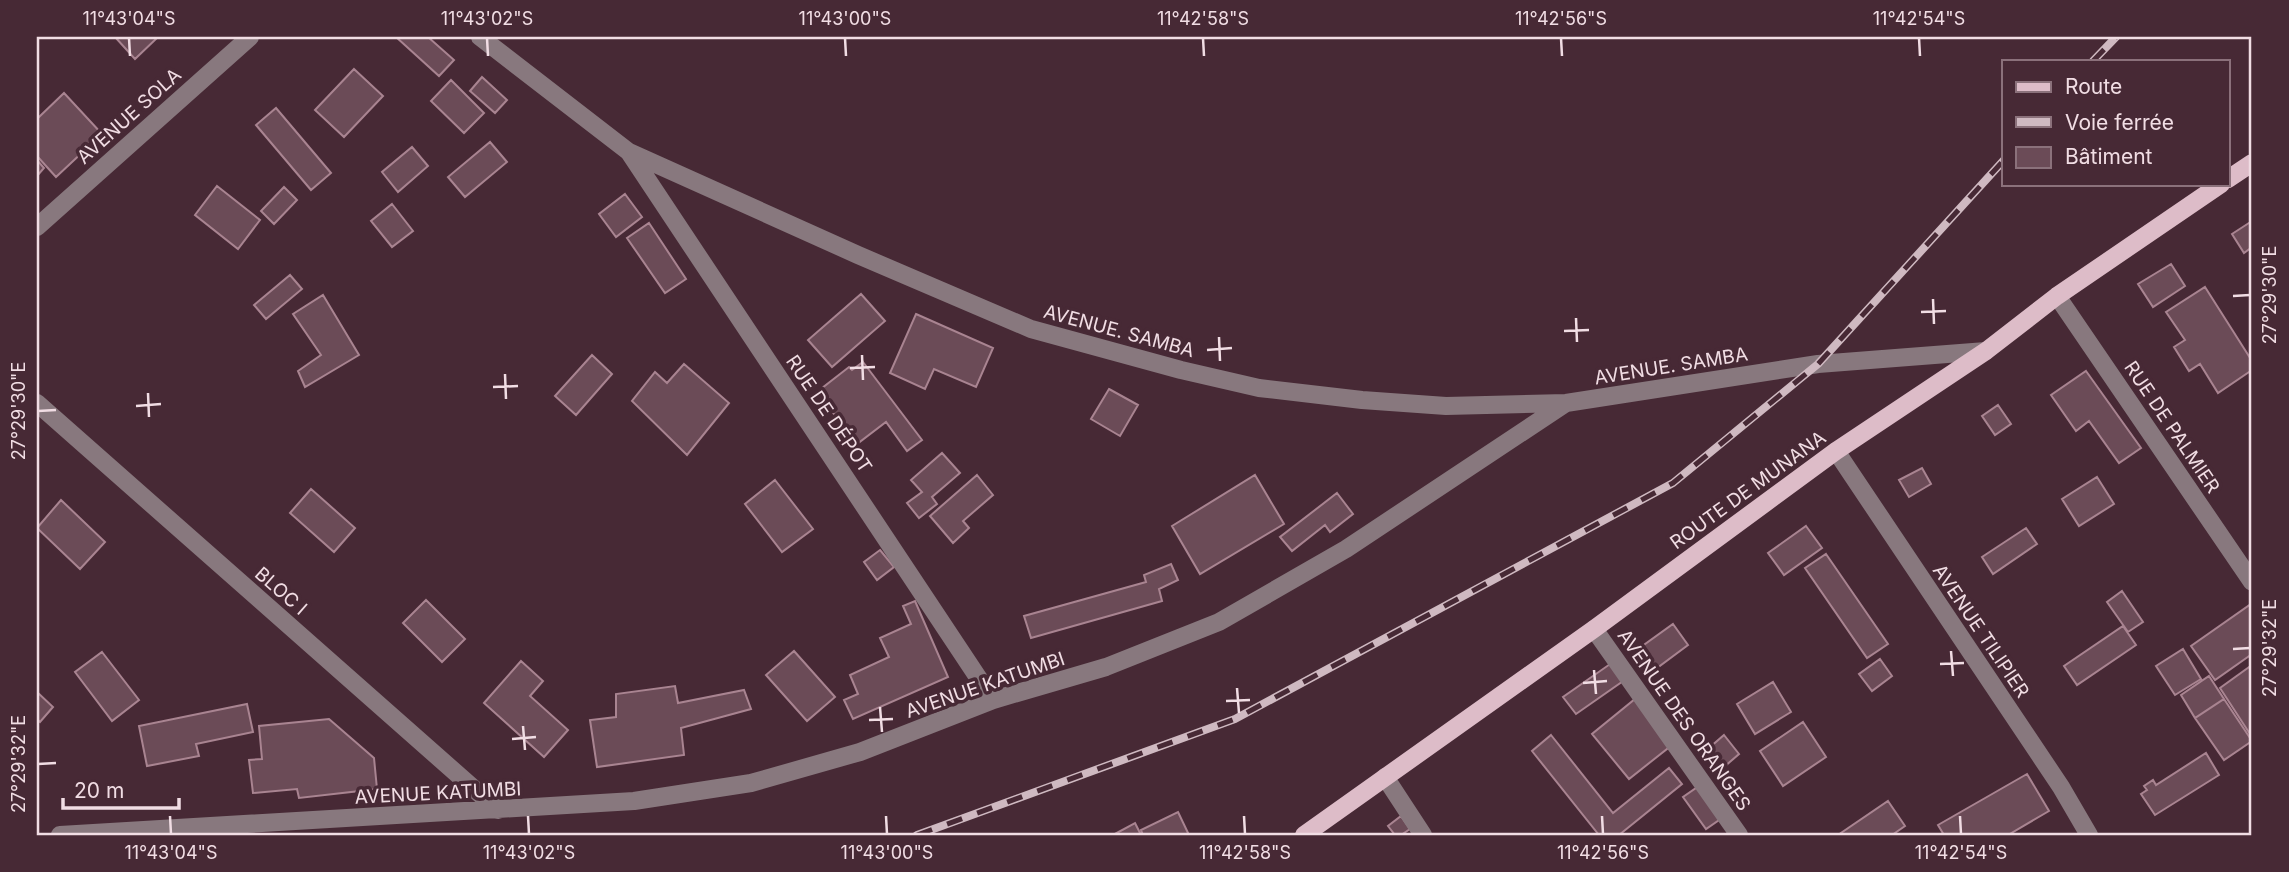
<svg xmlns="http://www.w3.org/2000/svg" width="2289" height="872" font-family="Inter,sans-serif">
<rect width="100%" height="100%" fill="#472935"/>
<path fill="#6b4b57" stroke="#a98491" stroke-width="2" d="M115,37H158L135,59Z
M396,37H428L454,60L439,76Z
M354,69L383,96L344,137L315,110Z
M482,77L507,100L495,113L470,91Z
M451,80L484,113L464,133L431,101Z
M64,93L102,134L56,177L37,156V119Z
M276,108L331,173L311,190L256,125Z
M490,142L507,162L465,197L448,177Z
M412,147L428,166L398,192L382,172Z
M37,160L44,168L37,176Z
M217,186L260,220L238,249L195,215Z
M284,187L297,200L274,224L261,211Z
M625,194L642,217L616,237L599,214Z
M392,204L413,231L392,247L371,221Z
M2252,221V247L2244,253L2232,234Z
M649,223L686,279L665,293L627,238Z
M2171,264L2185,286L2153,307L2138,284Z
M290,275L302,289L266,319L254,305Z
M2205,287L2252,361V370L2218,393L2200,364L2189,371L2174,347L2185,340L2166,312Z
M861,294L885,321L832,367L808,340Z
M323,295L359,355L305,387L298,371L321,355L293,314Z
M916,314L993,348L976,387L934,369L925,389L890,373Z
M592,355L612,374L576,415L555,396Z
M863,362L922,440L907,451L886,422L857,444L817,392L849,367L852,370Z
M684,364L729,403L687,455L632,401L655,372L667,383Z
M2086,371L2141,448L2119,463L2089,421L2076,431L2051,395Z
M1109,389L1138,405L1120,436L1091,419Z
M1998,405L2011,424L1995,435L1982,416Z
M942,453L960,473L932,497L937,504L919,518L907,503L922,492L911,480Z
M1922,468L1931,484L1909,497L1899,480Z
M977,475L993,495L963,521L969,528L953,543L930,516Z
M1255,475L1284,524L1200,574L1172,526Z
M2097,477L2114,504L2079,526L2062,499Z
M775,480L813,529L782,552L745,504Z
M311,489L355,528L334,552L290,513Z
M1337,493L1353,514L1330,532L1325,525L1292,551L1280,537Z
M61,500L105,542L80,569L37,528Z
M1806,526L1822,548L1784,575L1768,553Z
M2026,528L2037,544L1993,574L1982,557Z
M880,550L894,567L877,580L864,562Z
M1826,554L1888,644L1867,658L1805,568Z
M1171,564L1178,580L1159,589L1162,601L1031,638L1024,616L1146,582L1144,575Z
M2122,591L2143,622L2128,632L2107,602Z
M426,600L465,639L442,662L403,623Z
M915,601L948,677L853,719L844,700L858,694L850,675L889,657L880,638L911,624L903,606Z
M2251,604L2252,654L2215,680L2191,646Z
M1673,624L1688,645L1657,668L1641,647Z
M2123,626L2136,645L2077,685L2064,666Z
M2183,649L2201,679L2175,695L2156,666Z
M794,651L835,697L807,721L766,675Z
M102,652L139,700L112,721L75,672Z
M1880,659L1892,676L1872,691L1859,674Z
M521,661L543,681L530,696L568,730L544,757L484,703Z
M1613,662L1626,679L1576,714L1563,697Z
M2252,665V733L2250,734L2220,688Z
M2209,676L2224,699L2195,718L2181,695Z
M1773,682L1791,712L1755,734L1737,704Z
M675,686L678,703L744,690L751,709L681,728L684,755L597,767L590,720L616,717V694Z
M37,692L53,707L40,722L37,719Z
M1635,699L1672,745L1629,779L1592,734Z
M2224,699L2252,741L2224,760L2195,718Z
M247,704L253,732L196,744L199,756L147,766L139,726Z
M329,719L374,758L377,789L299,798L297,789L253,793L249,760L262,759L259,726Z
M1803,722L1826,757L1783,786L1760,751Z
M1551,735L1613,813L1669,768L1682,784L1619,835H1599L1532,751Z
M1724,735L1739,754L1724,767L1709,748Z
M2206,753L2219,775L2155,815L2141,794L2147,790L2144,786L2153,780L2156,785Z
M2027,774L2049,811L2008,835H1944L1938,825Z
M1699,786L1722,818L1706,829L1683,797Z
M1888,801L1905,826L1892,835H1838Z
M1178,812L1189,835H1143L1141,830Z
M1401,816L1410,829L1401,835H1395L1388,826Z
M1135,823L1141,835H1113Z"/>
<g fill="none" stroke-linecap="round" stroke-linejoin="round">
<path stroke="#88787e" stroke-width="18" d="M480,37L629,152L858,255L1031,329L1181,370L1259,388L1362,400L1446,406L1566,403L1818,364L1986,351
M629,152L993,700
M37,227L250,37
M2057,296L2252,582
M37,403L498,810
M1836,451L2061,787L2089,835
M1594,629L1739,835
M1385,777L1423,835
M60,835L634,801L751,783L860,752L993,700L1106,667L1219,622L1346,549L1566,403"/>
<path stroke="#ddbcc8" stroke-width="18" d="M2228,179L2252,163
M1304,835L1594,629L1836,451L1986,351L2057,296L2221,184"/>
<g stroke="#cfb9c1" stroke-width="8">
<path id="rail" d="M2093,61L2116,37
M917,835L1235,719L1673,483L1818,364L2004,160"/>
</g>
<use href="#rail" stroke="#472935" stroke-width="5" stroke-dasharray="16" stroke-linecap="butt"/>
</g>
<path fill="none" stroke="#f1dde4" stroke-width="2.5" d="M129,38L130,56M487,38L488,56M845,38L846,56M1203,38L1204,56M1561,38L1562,56M1919,38L1920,56M2233,296L2250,295M1933,299L1934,324M1921,312L1946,311M1576,318L1577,342M1564,331L1589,330M1219,337L1220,361M1207,350L1232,348M862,355L863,380M850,368L875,367M505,374L506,399M493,387L518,386M148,393L149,417M136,406L161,404M38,411L56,410M2233,649L2250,648M1951,651L1953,676M1940,664L1964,663M1594,670L1596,694M1583,683L1607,681M1237,688L1239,713M1226,701L1250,700M880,707L882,732M869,720L893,719M523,726L525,750M512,739L536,737M38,764L56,763M170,816L171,834M528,816L529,834M886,816L887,834M1244,816L1245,834M1602,816L1603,834M1960,816L1961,834"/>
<g text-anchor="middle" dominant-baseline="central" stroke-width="7" stroke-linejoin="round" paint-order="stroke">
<g font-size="19" fill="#f1dde4" stroke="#472935">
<text transform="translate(129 116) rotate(-42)">AVENUE SOLA</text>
<text transform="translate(1119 331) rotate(15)">AVENUE. SAMBA</text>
<text transform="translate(1671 366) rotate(-9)">AVENUE. SAMBA</text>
<text transform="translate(829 414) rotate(56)">RUE DE DÉPOT</text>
<text transform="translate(2172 427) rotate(56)">RUE DE PALMIER</text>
<text transform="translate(1748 490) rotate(-36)">ROUTE DE MUNANA</text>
<text transform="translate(281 591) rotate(41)">BLOC I</text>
<text transform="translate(1981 631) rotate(56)">AVENUE TILIPIER</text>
<text transform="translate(985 685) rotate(-19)">AVENUE KATUMBI</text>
<text transform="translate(1684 720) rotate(55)">AVENUE DES ORANGES</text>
<text transform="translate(438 793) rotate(-3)">AVENUE KATUMBI</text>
</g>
</g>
<rect width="2289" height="872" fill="none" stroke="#472935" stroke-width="77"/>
<rect x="2002" y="60" width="228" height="126" fill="#472935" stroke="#8b717b" stroke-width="2"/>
<rect x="2016" y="82" width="35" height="10" fill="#ddbcc8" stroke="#8b717b" stroke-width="2"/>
<text x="2065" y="94" font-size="21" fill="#f1dde4">Route</text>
<rect x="2016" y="117" width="35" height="10" fill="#cfb9c1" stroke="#8b717b" stroke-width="2"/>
<text x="2065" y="130" font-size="21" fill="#f1dde4">Voie ferrée</text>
<rect x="2016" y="147" width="35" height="21" fill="#6b4b57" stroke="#8b717b" stroke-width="2"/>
<text x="2065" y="164" font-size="21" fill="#f1dde4">Bâtiment</text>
<path d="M63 798v10h116v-10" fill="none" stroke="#f1dde4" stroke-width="3.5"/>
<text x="74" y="798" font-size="21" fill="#f1dde4" stroke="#472935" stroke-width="5" paint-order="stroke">20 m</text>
<rect x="38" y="38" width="2212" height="796" fill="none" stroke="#f1dde4" stroke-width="2.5"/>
<g font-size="18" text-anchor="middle" fill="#f1dde4">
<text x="129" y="25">11°43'04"S</text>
<text x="487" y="25">11°43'02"S</text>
<text x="845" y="25">11°43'00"S</text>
<text x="1203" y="25">11°42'58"S</text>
<text x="1561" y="25">11°42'56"S</text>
<text x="1919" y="25">11°42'54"S</text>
<text transform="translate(2270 295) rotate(-90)" y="6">27°29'30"E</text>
<text transform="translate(19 411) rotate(-90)" y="6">27°29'30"E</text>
<text transform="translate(2270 648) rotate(-90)" y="6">27°29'32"E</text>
<text transform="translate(19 764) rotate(-90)" y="6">27°29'32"E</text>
<text x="171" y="859">11°43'04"S</text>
<text x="529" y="859">11°43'02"S</text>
<text x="887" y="859">11°43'00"S</text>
<text x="1245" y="859">11°42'58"S</text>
<text x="1603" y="859">11°42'56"S</text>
<text x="1961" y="859">11°42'54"S</text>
</g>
</svg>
